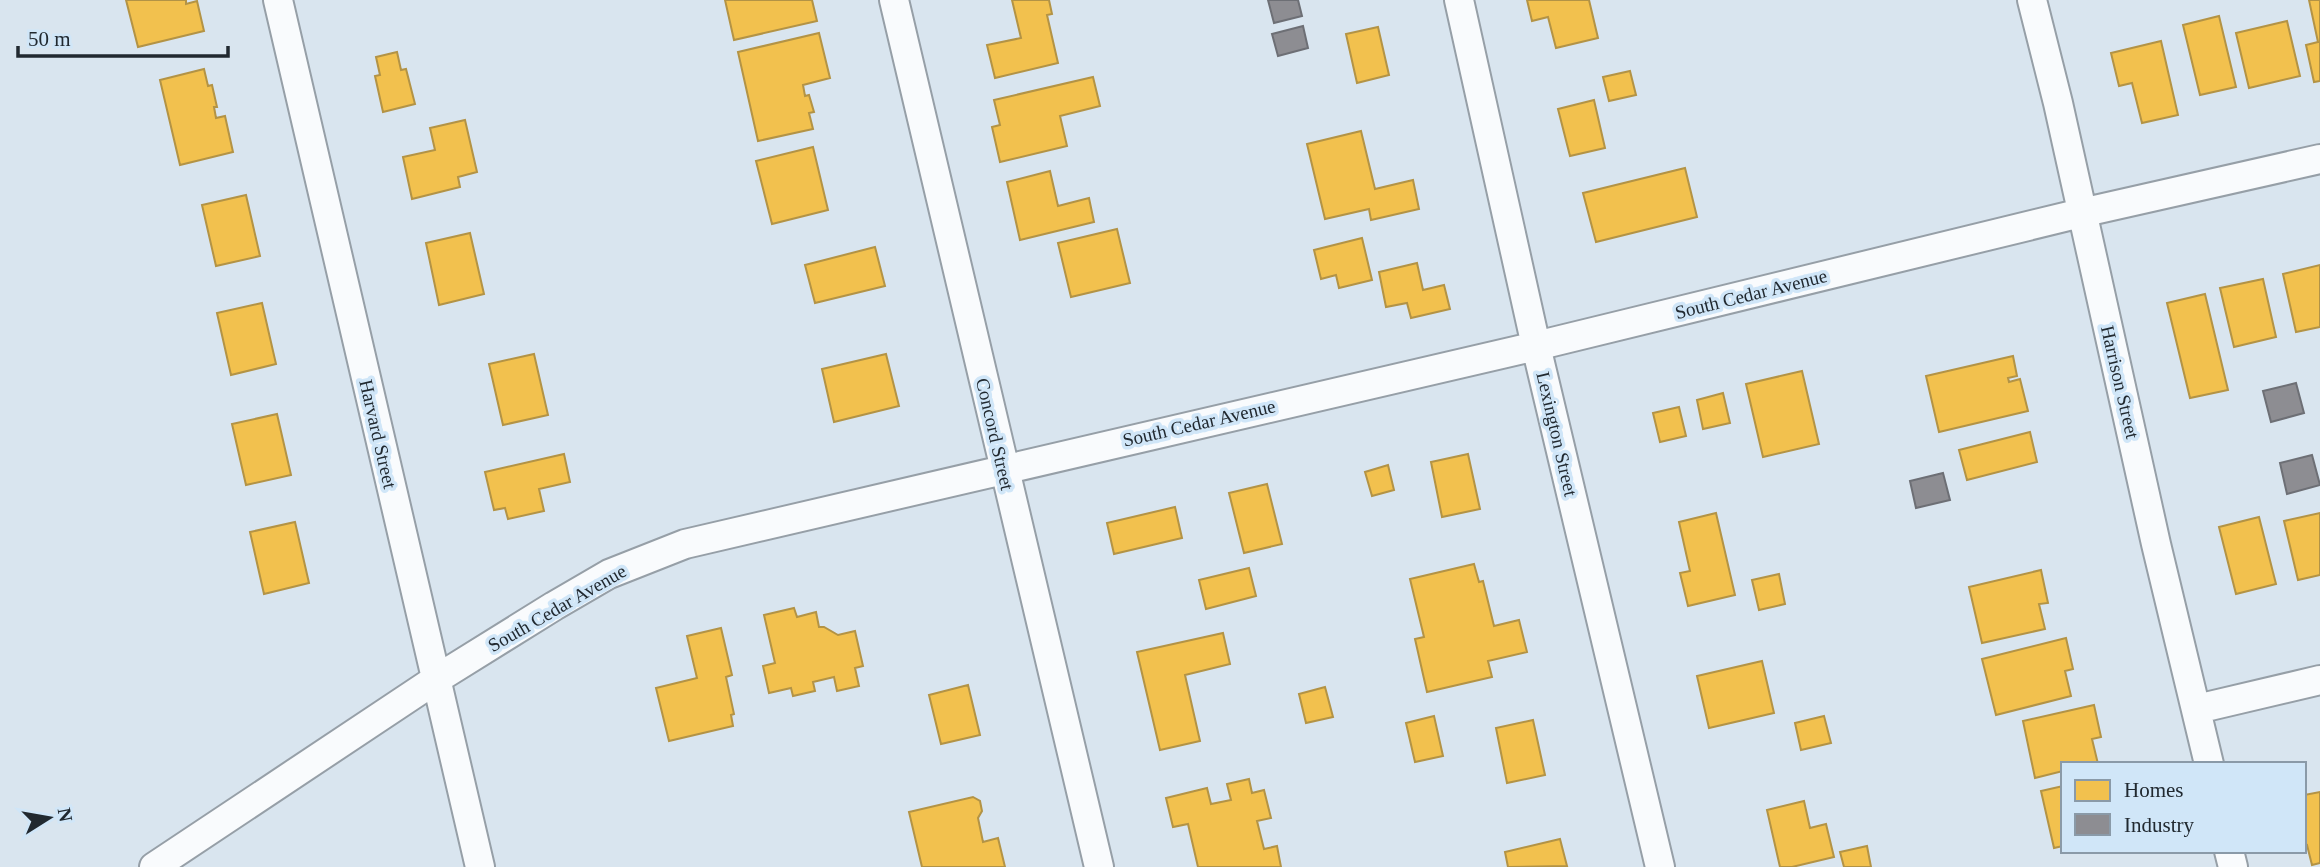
<svg xmlns="http://www.w3.org/2000/svg" width="2320" height="867" font-family="Georgia,serif">
<rect width="100%" height="100%" fill="#d9e5ef"/>
<path fill="#f2c14e" stroke="#b39345" stroke-width="2" d="M126,0H186V4L197,1L204,31L138,47Z
M725,0H812L817,21L734,40Z
M1012,0H1049L1052,14L1047,15L1058,63L995,78L987,45L1021,38Z
M1527,0H1589L1598,38L1556,48L1548,17L1532,21Z
M2309,0H2320V81L2314,82L2306,45L2318,42Z
M2219,16L2236,87L2200,95L2183,25Z
M2287,21L2300,76L2249,88L2236,33Z
M1378,27L1389,75L1357,83L1346,34Z
M819,33L830,78L803,85L805,96L809,95L814,112L809,113L813,129L758,141L738,52Z
M2161,41L2178,115L2142,123L2132,83L2119,86L2111,53Z
M397,52L401,70L406,69L415,104L383,112L375,76L380,75L376,57Z
M204,69L208,86L212,85L217,107H214L216,118L225,116L233,152L180,165L160,80Z
M1630,71L1636,95L1609,101L1603,77Z
M1093,77L1100,106L1060,116L1067,146L1000,162L992,127L1000,125L994,100Z
M1594,100L1605,148L1570,156L1558,109Z
M465,120L477,172L458,177L460,187L412,199L403,157L435,150L430,128Z
M1361,131L1375,189L1413,180L1419,209L1371,220L1369,209L1325,219L1307,144Z
M813,147L828,210L772,224L756,161Z
M1685,168L1697,217L1596,242L1583,193Z
M1050,171L1058,206L1089,198L1094,222L1020,240L1007,182Z
M246,195L260,256L216,266L202,205Z
M1117,229L1130,283L1071,297L1058,243Z
M470,233L484,294L439,305L426,243Z
M1362,238L1372,280L1339,288L1336,275L1321,279L1314,250Z
M875,247L885,286L815,303L805,265Z
M1417,263L1423,290L1444,285L1450,309L1411,318L1407,303L1386,307L1379,272Z
M2320,265V327L2296,332L2283,274Z
M2263,279L2276,337L2234,347L2220,288Z
M2205,294L2228,390L2190,398L2167,303Z
M262,303L276,364L231,375L217,313Z
M534,354L548,415L503,425L489,364Z
M886,354L899,406L834,422L822,369Z
M2013,356L2017,376L2008,378L2009,382L2020,379L2028,411L1939,432L1926,376Z
M1802,371L1819,444L1763,457L1746,384Z
M1723,393L1730,423L1703,429L1697,400Z
M1679,407L1686,436L1660,442L1653,413Z
M277,414L291,475L246,485L232,424Z
M2030,432L2037,462L1967,480L1959,450Z
M564,454L570,482L539,489L544,511L508,519L505,508L494,510L485,472Z
M1468,454L1480,509L1442,517L1431,462Z
M1388,465L1394,490L1372,496L1365,472Z
M1267,484L1282,544L1244,553L1229,493Z
M1175,507L1182,538L1114,554L1107,523Z
M1716,513L1735,595L1688,606L1680,573L1690,571L1679,522Z
M2320,513V575L2298,580L2284,521Z
M2259,517L2276,584L2236,594L2219,527Z
M295,522L309,583L264,594L250,532Z
M1474,564L1479,582L1483,581L1494,626L1519,620L1527,652L1488,661L1492,677L1427,692L1415,639L1424,637L1410,579Z
M1249,568L1256,596L1206,609L1199,580Z
M2041,570L2048,603L2039,604L2045,629L1982,643L1969,587Z
M1779,574L1785,604L1759,610L1752,580Z
M794,608L797,617L816,612L819,627H824L838,635L855,631L863,666L855,668L859,686L837,691L834,677L813,682L815,691L793,696L791,688L769,693L763,666L775,663L764,615Z
M721,628L732,675L726,677L734,714L731,715L733,726L669,741L656,688L697,678L687,636Z
M1223,633L1230,664L1185,675L1200,741L1160,750L1137,652Z
M2066,638L2073,669L2065,671L2071,696L1996,715L1982,659Z
M1762,661L1774,713L1709,728L1697,676Z
M968,685L980,735L941,744L929,695Z
M1325,687L1333,717L1306,723L1299,694Z
M2094,705L2101,737L2092,739L2098,764H2063V771L2035,778L2023,721Z
M1434,716L1443,756L1415,762L1406,723Z
M1824,716L1831,743L1801,750L1795,723Z
M1533,720L1545,775L1507,783L1496,728Z
M1249,779L1252,793L1264,790L1271,818L1257,821L1264,849L1277,846L1281,867H1198L1188,824L1173,827L1166,798L1207,788L1211,804L1231,800L1227,784Z
M2063,786V846L2054,848L2041,791Z
M2320,792V863L2312,865L2307,845L2304,846V795Z
M973,797L980,801L982,811L978,818L983,842L998,838L1005,867H922L909,812Z
M1804,801L1810,828L1826,824L1834,857L1792,867H1780L1767,810Z
M1560,839L1567,866L1508,867L1505,852Z
M1867,846L1871,867H1844L1840,852Z"/>
<path fill="#8d8d92" stroke="#6d6f75" stroke-width="2" d="M1268,0H1298L1302,16L1274,23Z
M1303,26L1308,48L1278,56L1272,34Z
M2296,383L2304,413L2271,422L2263,391Z
M2312,455L2320,485L2287,494L2280,463Z
M1943,473L1950,500L1916,508L1910,481Z"/>
<g fill="none" stroke-linecap="round" stroke-linejoin="round">
<g stroke="#969fa7" stroke-width="32">
<path id="minor" d="M278,0L480,867
M894,0L1099,867
M1459,0L1536,346L1660,867
M2032,0L2058,103L2156,544L2209,764
M2197,709L2320,680
M2229,851L2233,867
M154,867L435,680L554,606L609,574L685,544L1536,346L2081,213L2320,159"/>
</g>
<use href="#minor" stroke="#f9fbfd" stroke-width="28"/>
</g>
<g text-anchor="middle" dominant-baseline="central" stroke-width="7" stroke-linejoin="round" paint-order="stroke">
<g font-size="19" fill="#212930" stroke="#d0e6f8">
<text transform="translate(1751 294) rotate(-14)">South Cedar Avenue</text>
<text transform="translate(2120 382) rotate(77)">Harrison Street</text>
<text transform="translate(1199 423) rotate(-13)">South Cedar Avenue</text>
<text transform="translate(378 434) rotate(77)">Harvard Street</text>
<text transform="translate(995 434) rotate(77)">Concord Street</text>
<text transform="translate(1557 434) rotate(77)">Lexington Street</text>
<text transform="translate(557 608) rotate(-30)">South Cedar Avenue</text>
</g>
</g>
<rect x="2061" y="762" width="245" height="91" fill="#d0e6f8" stroke="#8a9aa8" stroke-width="2"/>
<rect x="2075" y="780" width="35" height="21" fill="#f2c14e" stroke="#8a9aa8" stroke-width="2"/>
<text x="2124" y="797" font-size="21" fill="#212930">Homes</text>
<rect x="2075" y="814" width="35" height="21" fill="#8d8d92" stroke="#8a9aa8" stroke-width="2"/>
<text x="2124" y="832" font-size="21" fill="#212930">Industry</text>
<g transform="translate(49 818) rotate(79)" stroke="#d0e6f8" stroke-width="5" paint-order="stroke">
<path d="M0-5L12 26L0 18L-12 26Z" fill="#212930"/>
<text y="-10" font-size="19" font-weight="bold" text-anchor="middle" fill="#212930">N</text>
</g>
<path d="M18 46v10h210v-10" fill="none" stroke="#212930" stroke-width="3.5"/>
<text x="28" y="46" font-size="21" fill="#212930" stroke="#d0e6f8" stroke-width="5" paint-order="stroke">50 m</text>
</svg>
